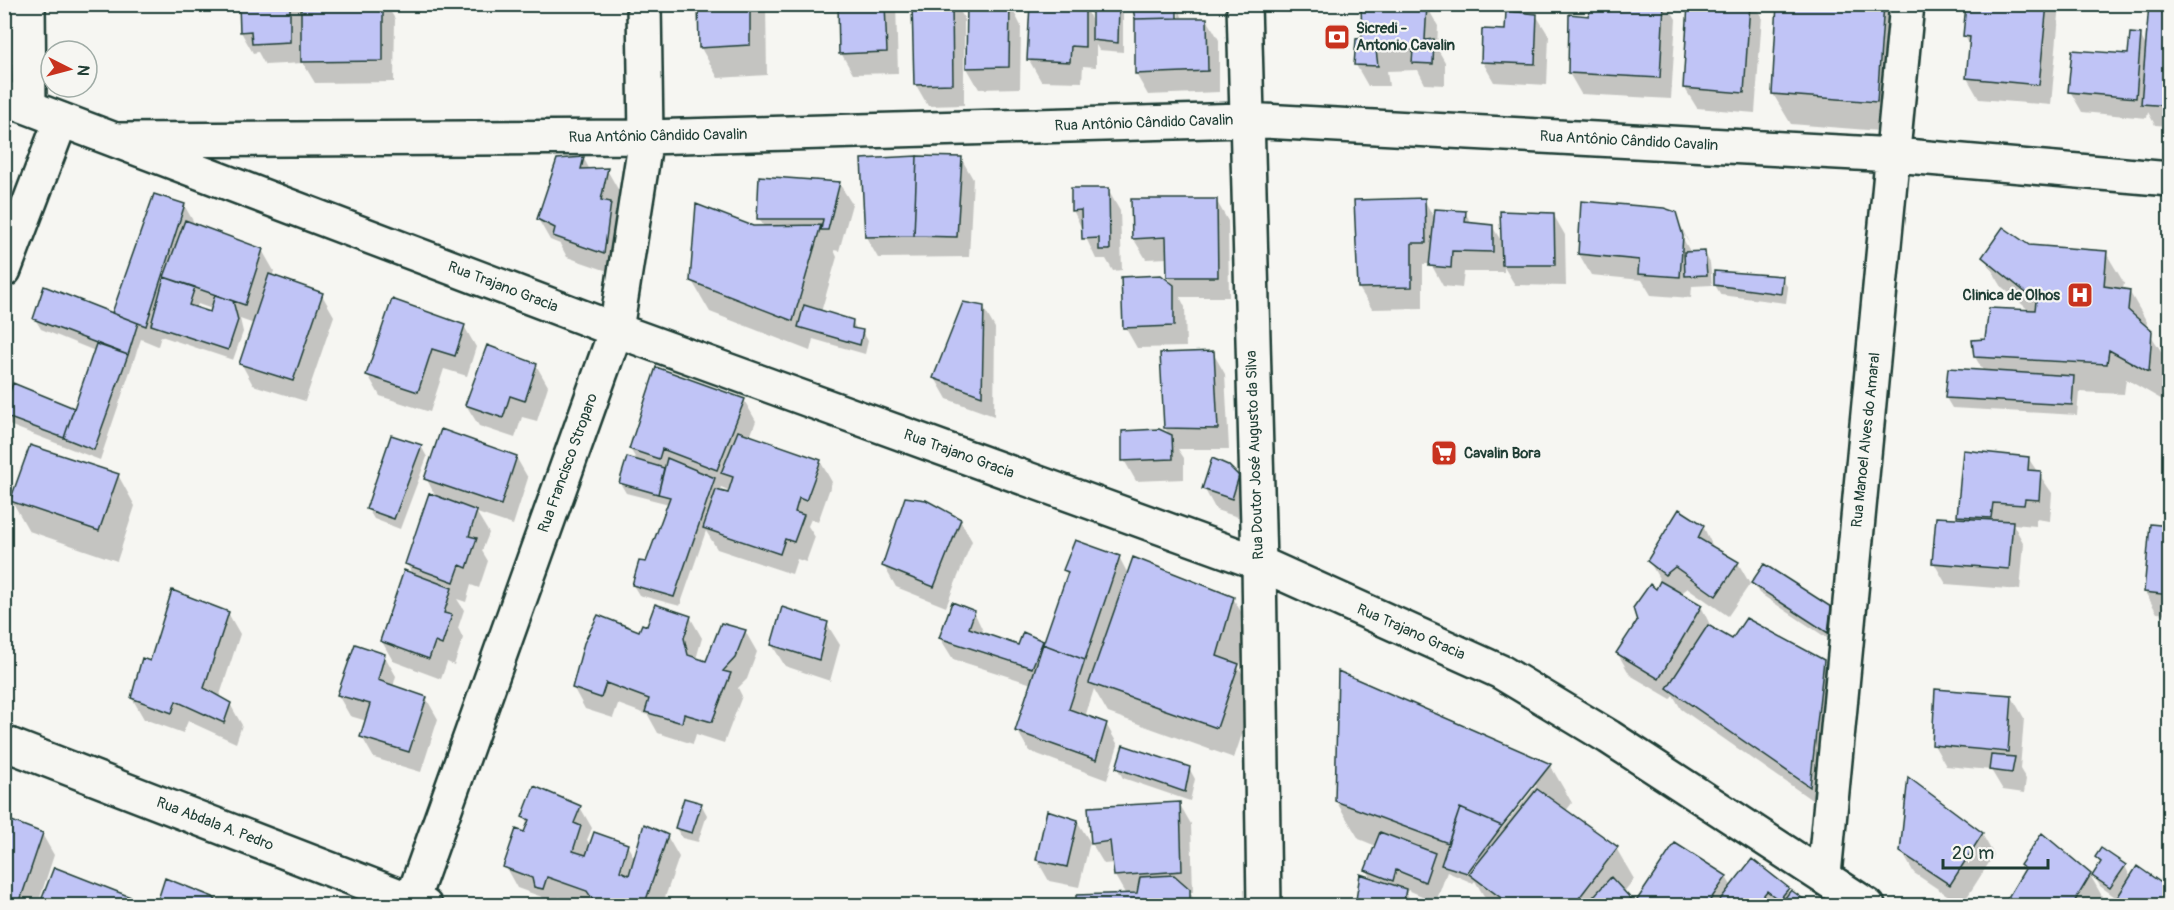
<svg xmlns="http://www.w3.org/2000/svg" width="2174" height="910" font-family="Pangolin,sans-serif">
<rect width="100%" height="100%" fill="#f6f6f2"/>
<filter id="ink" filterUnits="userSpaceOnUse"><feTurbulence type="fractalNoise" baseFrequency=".0167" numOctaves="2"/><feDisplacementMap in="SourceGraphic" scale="12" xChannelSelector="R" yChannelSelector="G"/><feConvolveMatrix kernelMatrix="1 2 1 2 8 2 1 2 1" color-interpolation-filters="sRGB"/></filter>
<g filter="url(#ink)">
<path fill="#0003" fill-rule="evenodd" d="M4,4H21L16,70L4,66Z
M240,4H386L395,19L394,82L315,83L303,63L265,65L258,52L253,53L241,32Z
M699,4H766L767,75L718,78L701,48Z
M790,4H896L898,73L853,74L841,53L839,12H794Z
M914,4H956L964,18V105L928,106L916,85Z
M969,4H1010L1021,26L1020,88L979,89L967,68Z
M1039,4H1085L1093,25L1094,4H1123V52L1099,50L1096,45V67L1083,66L1082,82L1041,81L1029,60Z
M1134,4H1207V6H1179L1182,17H1179V10Z
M1592,4H1667L1676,19L1671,99L1581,94L1569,73L1591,17Z
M1690,4H1755L1762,16L1755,113L1697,108L1684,87Z
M1779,4H1887L1901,29L1893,132L1791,124L1773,94Z
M1967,4H2060L2051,105L1979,99L1967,78L1970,46L1965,36Z
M2170,4V126L2155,125L2148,112L2147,118L2082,112L2070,91L2129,56L2140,35L2147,48Z
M1426,5L1438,26L1437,48L1445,62V85L1425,84L1418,70L1387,71L1389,86H1368L1356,65L1363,39Z
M1536,15L1549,36L1547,85L1494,82L1482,61L1506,32Z
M1207,19L1219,40V92L1148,95L1136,74Z
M961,158L973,179L969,257L878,258L866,237L862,161Z
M584,159L590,170H607L619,191L615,211L622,224L616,274L567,257L560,244L550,240L538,219Z
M4,165L14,182L4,210Z
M839,183L852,204L839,251L834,250L837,257L821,312L852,321L857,330L862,331L868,341L865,354L813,339L810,351L710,312L692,281L752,227H764L759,218Z
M1108,190L1120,211L1122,270L1113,271L1106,259H1096L1073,210Z
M1216,200L1228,221L1229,297H1180L1185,307L1186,347L1137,348L1125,327L1161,277L1174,287L1168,276V258L1146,259L1133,238Z
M1424,200L1435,219L1465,212L1472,225L1492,226L1503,244L1553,214L1565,235L1566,286L1515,285L1504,267V272H1464L1462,288L1443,286L1431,264H1423V308L1372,309L1359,288Z
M184,205L196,226L262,250L274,271L272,277L322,295L334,316L305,401L253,385L241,363L254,324L240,319L243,332L233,360L161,336L158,346L141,339L100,460L9,425L4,412L14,385L75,410L95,351L41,329L35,319L113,315ZM198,304L212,309L211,314L196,309Z
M1675,214L1690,245L1681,229L1678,230L1691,253L1704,252L1710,263L1712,285L1692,286L1691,298L1651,295L1642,280L1591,275L1579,254Z
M2029,247L2106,253L2124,283L2123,290L2129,291L2147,322L2146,328L2169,363L2166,402L2126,379L2124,394L2079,392L2077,415L1952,408L1946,398L1949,370L1984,372L1975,357L1987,341L2031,312L2002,287L1984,257Z
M1782,278L1788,288L1786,303L1721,295L1715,285Z
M983,307L995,328L994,416L947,399L935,378Z
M464,326L476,347L467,376L444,369L430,412L380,396L368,375Z
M1213,353L1225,374L1229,449H1178L1184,458V479L1136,481L1124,460L1170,436L1165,428Z
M536,365L548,386L537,421L522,417L515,438L479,426L466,405Z
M744,400L756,421L750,437L820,461L832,482L818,522L811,519L808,526L815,537L806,562L797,559L792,574L717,549L706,531L680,606L639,595L633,585L647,563L669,504L626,493L620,483L638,462L630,449ZM721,487L730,491L729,495L719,492Z
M421,446L427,457L400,529L374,519L368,509Z
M516,457L528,478L513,525L477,513L489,533L482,551L488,561L479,588L471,585L466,602L457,599L464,610L458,628L463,638L454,665L447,662L441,679L393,661L381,640L413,575L406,563L436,497L426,478Z
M2028,458L2052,493L2050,521L2036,519V526L2013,524L2024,544L2020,590L1946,584L1934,563L1961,520L1959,516Z
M118,475L135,506L117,561L29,531L12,501Z
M1238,477L1251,498L1244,519L1216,510L1204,488Z
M960,520L972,541L946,607L896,587L884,566Z
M1703,526L1714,549L1738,563L1750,584L1728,616L1688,588L1680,594L1701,606L1712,629L1733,641L1823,661L1835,682L1822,807L1681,709L1673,695L1671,699L1630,675L1618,654L1661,582L1649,561Z
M2170,527V614L2157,613L2145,592Z
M1119,557L1128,574L1233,598L1251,629L1239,668L1255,696L1234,758L1108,713L1094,689L1085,717L1106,724L1118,745L1107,780L1029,751L1017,730L1032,684L953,659L940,638L974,612L985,635L1019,647L1042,642L1045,646L1068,575L1065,570Z
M1753,583L1829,608L1836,619L1833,642L1759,593Z
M228,613L240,634L219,698L230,704L242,725L236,743L188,721L183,733L144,719L132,698L151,663Z
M690,617L702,638L696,659L707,663L745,631L757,652L747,679L738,688L742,696L724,743L696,734L693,744L658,733L648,715L618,704L613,718L585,709L573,687L648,628Z
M827,624L840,645L830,681L785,666L772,645Z
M384,655L396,676L393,687L426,698L438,719L421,772L374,758L362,737L367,721L350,716L338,695Z
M2012,697L2024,718L2020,769L2026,779L2024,793L2003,790L1991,770L1946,766L1934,745Z
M1550,765L1572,803L1565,812L1616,848L1634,879L1623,893L1635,906H1490L1475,881L1473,883L1447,872L1436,902L1408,890L1407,894L1414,906H1361L1357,900L1372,879L1367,870L1376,846L1359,839L1336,801ZM1533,785H1537L1499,832L1497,831Z
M1117,768H1189L1195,779L1190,801L1123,778Z
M1179,803L1191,824L1193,892H1190L1197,906H1078L1126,895L1115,876L1114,863L1104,864L1092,844Z
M701,804L707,815L698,842L682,838L676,828Z
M580,807L592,828L587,840L591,846L627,845L635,859L667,836L679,857L662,906H584L559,897L556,906H547L542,897L517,888L505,866L528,825L524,817Z
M4,820L42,834L54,855L38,904L145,906H4Z
M1077,821L1090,842L1079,887L1049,881L1037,860Z
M1982,834L1994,855L1962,905L1914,873L1902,852Z
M1675,845L1726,877L1732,887L1752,861L1790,893L1810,906H1635Z
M2097,857L2125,866L2131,878L2118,899L2100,886L2094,876L2101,865Z
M2021,865L2090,875L2102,896L2097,906H2012L2008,899L2025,872Z"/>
<path fill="#c0c4f6" stroke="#1f3d34" stroke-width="1.5" d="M239,4H290V42L252,44L251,31L240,32Z
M301,4H383V61L301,62Z
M698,4H750V45L699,48Z
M838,4H885L887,52L839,54Z
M912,4H952L953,84L914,85Z
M967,4H1010L1009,67L966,68Z
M1030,4L1085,7V47L1071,46L1070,62L1027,60Z
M1092,4H1119L1118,43L1092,40Z
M1132,4H1177V18L1135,19Z
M1361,4H1427L1425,40L1434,39L1433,64L1412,63L1413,49L1376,50L1378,66L1354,65L1356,39L1362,38Z
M1591,4H1664L1660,78L1568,73L1569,14L1589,16Z
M1688,4H1750L1744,93L1683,88Z
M1777,4H1884L1877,102L1772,94Z
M1966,4H2047L2039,85L1966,78L1970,37L1963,36Z
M2149,4H2170V106L2141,104Z
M1506,11L1537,14L1535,64L1481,62L1482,29L1505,30Z
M1177,18H1207L1208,71L1135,74V19Z
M2130,33L2141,34L2136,98L2068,92L2072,50L2128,54Z
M917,156L962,157L957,237L914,236Z
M917,156L914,236L865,237L861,159Z
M584,157L581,169L608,168L601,200L611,202L604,254L553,236L555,228L537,219L557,159Z
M759,176L840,182L828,230H821L823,219H757Z
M1071,188H1109L1110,250H1099V238L1082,239L1081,210L1071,211Z
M154,194L185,204L146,326L112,313Z
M1425,198L1426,243H1412V287L1358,288L1354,200Z
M1131,199H1217L1218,277H1167L1166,237L1132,239Z
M1581,201L1664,208L1676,212L1683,236L1680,277L1638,274L1639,260L1578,254Z
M696,204L753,226L821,225L793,321L690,281Z
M1435,209L1466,211L1465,222L1493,225V252L1452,251L1451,268L1429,266Z
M1500,211L1554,213L1555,265H1502Z
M185,220L263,249L245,305L164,277Z
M2003,227L2029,245L2107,251L2104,286L2130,290L2128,310L2152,331L2149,372L2109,350L2107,364L1974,357L1972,340L1985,339L1989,308L2035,310L2036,301L1982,257Z
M1705,251L1707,275L1685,276L1684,252Z
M1714,271L1783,276L1781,294L1714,285Z
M269,274L323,293L293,381L239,364Z
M1161,275L1174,285V326L1123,328L1121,277Z
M164,277L195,287L189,305L210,312L215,295L233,301L238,320L228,350L151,325Z
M44,286L138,323L128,355L33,319Z
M392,299L465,325L455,356L432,349L418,392L366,375Z
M963,302L984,306L982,396L933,378Z
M804,305L853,320L852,328L863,330L860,345L798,327Z
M96,344L128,355L94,450L64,438Z
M487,345L537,364L525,401L510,396L503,418L465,405Z
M1214,351L1218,429L1164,428L1160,353Z
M656,367L745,399L717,470L662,449L659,459L629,449Z
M1948,368L2074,376L2072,405L1945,398Z
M13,383L74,408L64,438L4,416V407Z
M441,429L517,456L501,505L424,479Z
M1159,429L1172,435L1173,459L1122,461V431Z
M738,431L821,460L806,501L799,498L795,512L804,515L794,542L785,539L780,554L703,528L716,490L728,493L733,477L721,473Z
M391,435L422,445L394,519L366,509Z
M30,445L119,474L99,531L10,501Z
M1963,450L2029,457L2028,470L2041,471L2039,500L2025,499L2024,505L1993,503L1991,518L1957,516Z
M627,457L664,468L658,494L619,483Z
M667,458L715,478L674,597L632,585L639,561L646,562L670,497L658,494Z
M1212,458L1228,465L1239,476L1232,499L1202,489Z
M429,493L477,511L469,536L477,538L467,568L460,565L454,582L405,564Z
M905,497L926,500L961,519L934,587L882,566Z
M1679,509L1704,525L1698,538L1739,562L1716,596L1675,567L1665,575L1647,561Z
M1936,517L2013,521L2009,569L1932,563Z
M2150,524L2170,526V595L2144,592Z
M1075,540L1120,556L1085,660L1043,644L1068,572L1063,570Z
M1133,557L1234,597L1217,656L1239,664L1217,728L1089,683Z
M1764,564L1831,607L1828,633L1751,583Z
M404,570L452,588L444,613L452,615L442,645L435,642L429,659L380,641Z
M1660,581L1702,605L1659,679L1616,653L1637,621L1633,608L1650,584L1656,589Z
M172,590L229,612L204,688L231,703L224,723L176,701L172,713L131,698L142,658L150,661Z
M952,602L975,611L969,628L1018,645L1023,632L1043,641L1032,668L939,638Z
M655,604L691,616L684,638L688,655L706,661L721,623L746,630L735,658L723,671L731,673L712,722L684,714L682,723L645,712L649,699L606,683L601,698L572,688L584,643L598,615L639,631L642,624L647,626Z
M782,607L828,622L819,660L771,645Z
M1746,618L1824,660L1810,787L1667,688L1708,625L1732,639Z
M355,644L385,654L378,680L427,697L409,752L360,737L370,704L337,695Z
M1043,644L1085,660L1069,709L1107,723L1096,760L1015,731Z
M1338,671L1551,764L1502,826L1460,808L1448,843L1335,801Z
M1935,689L2012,695L2008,752L1932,745Z
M1123,745L1190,767L1185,792L1116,768Z
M1991,755L2015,757L2012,773L1989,770Z
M1908,777L1983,833L1950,885L1900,852Z
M534,786L581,806L574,823L581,826L573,851L586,855L594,832L628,844L620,871L629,875L644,824L668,835L644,906H597L587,891L547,877L543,889L534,887L532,878L503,867L516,829L524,832L529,820L522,817Z
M1537,789L1618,847L1573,906H1512L1469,874Z
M684,798L702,803L692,833L675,828Z
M1180,802L1182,871L1114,876L1110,841L1091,844L1088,807Z
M1460,808L1502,826L1467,873L1441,865Z
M1047,810L1078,820L1067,867L1036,860Z
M4,818L43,833L19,904L4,900Z
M1380,832L1435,853L1425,882L1396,870L1393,881L1365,870Z
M2042,833L2091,874L2072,906H2016L2007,899L2025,869L2020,865Z
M1675,843L1727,876L1706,906H1585L1611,877L1635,903Z
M2101,848L2126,865L2110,888L2092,876L2101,862L2095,857Z
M1752,859L1789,888L1779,900L1767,891L1755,906H1715Z
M2137,866L2170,889V906H2112Z
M54,867L146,903L145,906H39Z
M1360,874L1406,889L1403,906H1382L1356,900Z
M1174,875L1190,889V906H1076V895L1137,893L1140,877Z
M165,878L213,897L221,906H156Z
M1791,890L1813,906H1779Z"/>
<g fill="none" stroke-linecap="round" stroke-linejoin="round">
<g stroke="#1f3d34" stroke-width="38">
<path id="street" d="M28,4L29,107
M1244,4L1259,563L1264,906
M116,140L646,137L1245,120L1894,155L2170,179
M4,270L61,120
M4,743L425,906
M1824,875L1907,4
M410,906L616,330L646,137L644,4"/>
</g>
<g stroke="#1f3d34" stroke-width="38">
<path id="secondary" d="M4,98L616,330L1259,563L1501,672L1609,737L1868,906"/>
</g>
<use href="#street" stroke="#f6f6f2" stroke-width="33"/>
<use href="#secondary" stroke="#f6f6f2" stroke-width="33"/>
</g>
</g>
<defs>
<g id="bank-square" transform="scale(1.35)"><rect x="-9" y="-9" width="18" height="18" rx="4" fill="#c8321e" stroke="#f6f6f2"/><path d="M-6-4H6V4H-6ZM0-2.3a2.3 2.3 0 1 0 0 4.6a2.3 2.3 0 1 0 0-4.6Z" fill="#fff"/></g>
<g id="hospital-square" transform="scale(1.35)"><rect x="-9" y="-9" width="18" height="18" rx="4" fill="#c8321e" stroke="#f6f6f2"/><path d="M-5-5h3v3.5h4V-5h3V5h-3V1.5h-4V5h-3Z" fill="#fff"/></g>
<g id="supermarket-square" transform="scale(1.35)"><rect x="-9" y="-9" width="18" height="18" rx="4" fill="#c8321e" stroke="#f6f6f2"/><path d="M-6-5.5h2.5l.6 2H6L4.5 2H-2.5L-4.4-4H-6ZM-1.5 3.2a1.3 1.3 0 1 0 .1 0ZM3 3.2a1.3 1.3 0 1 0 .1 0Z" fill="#fff"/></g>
</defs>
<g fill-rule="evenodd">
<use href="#bank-square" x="1337" y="37"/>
<use href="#hospital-square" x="2080" y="295"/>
<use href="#supermarket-square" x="1444" y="453"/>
</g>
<g text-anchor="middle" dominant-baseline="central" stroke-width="4.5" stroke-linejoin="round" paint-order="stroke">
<g font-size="15" font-weight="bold" fill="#1f3d34" stroke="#f6f6f2" text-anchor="start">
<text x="1356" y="28">Sicredi -<tspan x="1356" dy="17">Antonio Cavalin</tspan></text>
<text x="2060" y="295" text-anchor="end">Clinica de Olhos</text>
<text x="1464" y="453">Cavalin Bora</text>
</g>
<g font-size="15" fill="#1f3d34" stroke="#f6f6f2">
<text transform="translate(1144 123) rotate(-2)">Rua Antônio Cândido Cavalin</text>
<text transform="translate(658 136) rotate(-1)">Rua Antônio Cândido Cavalin</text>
<text transform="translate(1629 141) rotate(3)">Rua Antônio Cândido Cavalin</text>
<text transform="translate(503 287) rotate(21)">Rua Trajano Gracia</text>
<text transform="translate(1866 440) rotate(-84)">Rua Manoel Alves do Amaral</text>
<text transform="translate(959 454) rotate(20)">Rua Trajano Gracia</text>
<text transform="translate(1255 455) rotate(-92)">Rua Doutor José Augusto da Silva</text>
<text transform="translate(568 463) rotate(-70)">Rua Francisco Stroparo</text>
<text transform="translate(1411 632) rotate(24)">Rua Trajano Gracia</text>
<text transform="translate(215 824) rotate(21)">Rua Abdala A. Pedro</text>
</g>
</g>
<rect width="2174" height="910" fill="none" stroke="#f6f6f2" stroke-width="24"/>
<rect x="12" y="12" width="2150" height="886" fill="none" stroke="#1f3d34" stroke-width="2" filter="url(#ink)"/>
<g transform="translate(69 69) rotate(96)"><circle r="28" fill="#f6f6f2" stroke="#a0aca6" stroke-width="1.5"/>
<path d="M0-4.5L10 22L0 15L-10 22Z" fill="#c8321e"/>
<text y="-9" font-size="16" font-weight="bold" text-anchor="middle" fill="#1f3d34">N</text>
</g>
<path d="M1943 859v9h105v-9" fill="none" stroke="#1f3d34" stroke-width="3"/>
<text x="1952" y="859" font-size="18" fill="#1f3d34" stroke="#f6f6f2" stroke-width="4.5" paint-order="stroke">20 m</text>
</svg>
